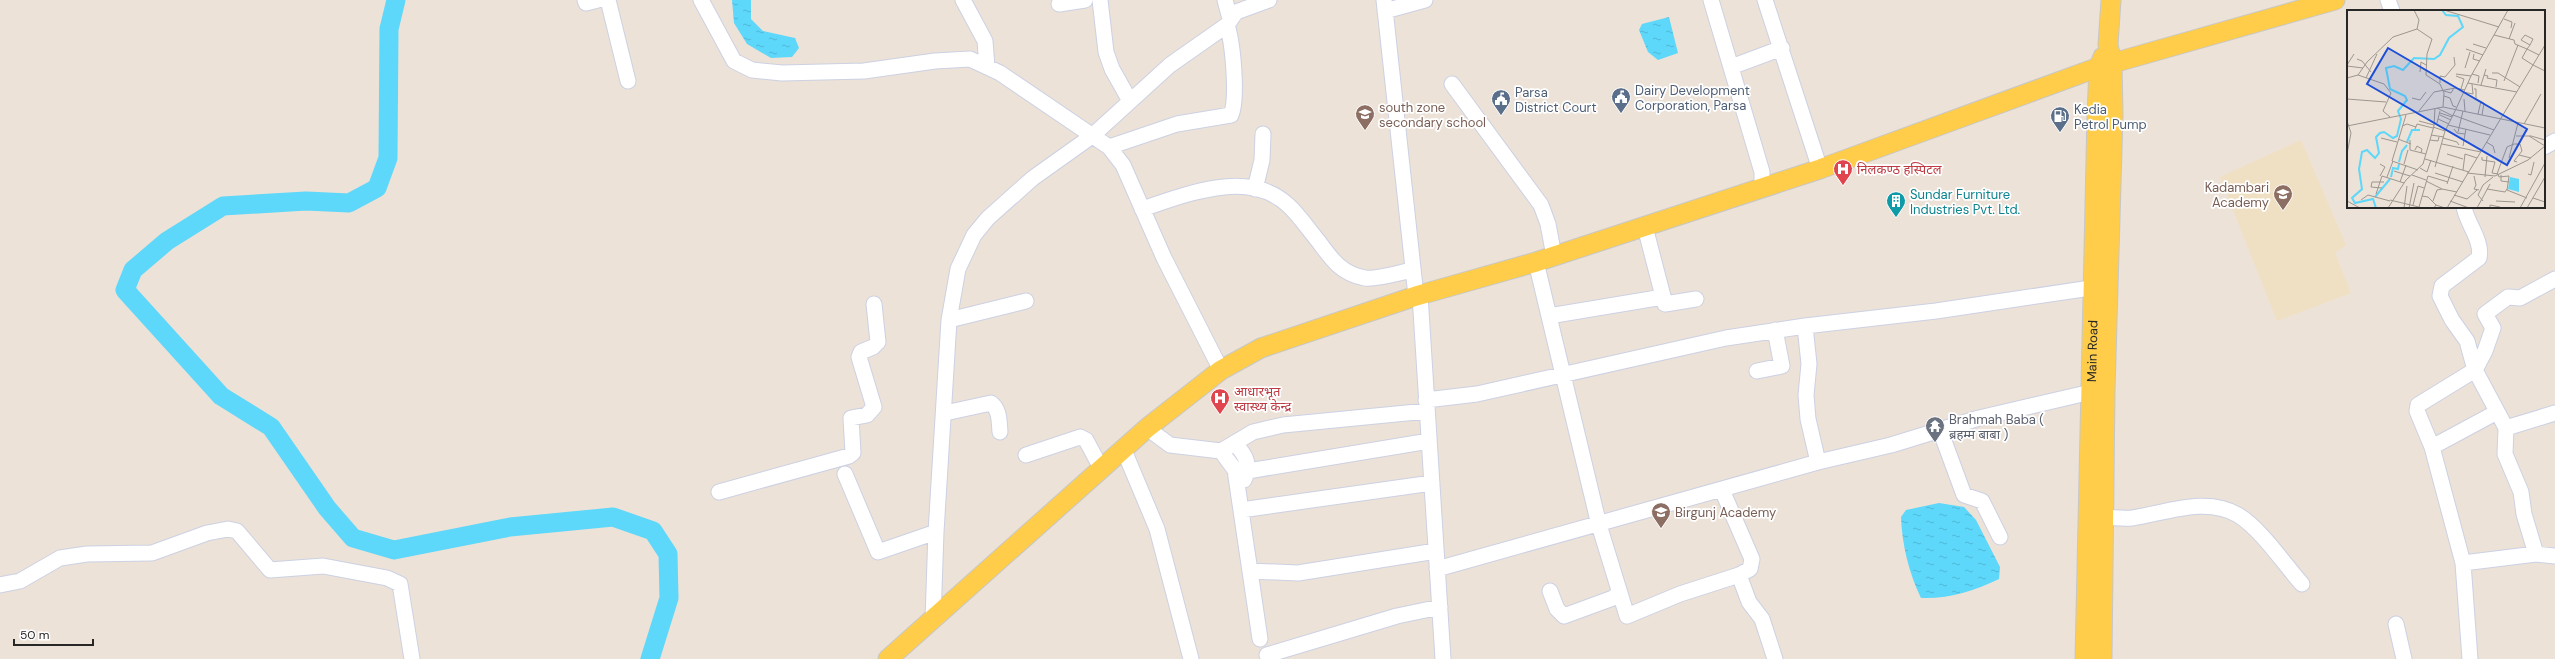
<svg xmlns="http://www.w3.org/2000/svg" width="2555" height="659" font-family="'DM Sans','Noto Sans Devanagari',sans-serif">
<defs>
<pattern id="water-ripples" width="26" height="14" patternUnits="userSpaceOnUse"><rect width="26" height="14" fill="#5dd7fa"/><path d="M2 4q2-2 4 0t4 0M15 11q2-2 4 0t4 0" fill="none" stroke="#51b9d6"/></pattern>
</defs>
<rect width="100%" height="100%" fill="#ece2d7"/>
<path fill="#f0e0c3" d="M2301,140L2346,245L2335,253L2351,293L2277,321L2220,177Z"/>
<path fill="url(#water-ripples)" d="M732,0H751V19L763,31L795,38L799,48L792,57L771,58L747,44L734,23Z
M1669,17L1678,53L1658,60L1648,52L1639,30L1642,24Z
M1939,503L1964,507L1976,520L2000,567L1999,579C1974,591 1949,599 1921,598C1909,573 1902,545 1901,517L1906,510Z"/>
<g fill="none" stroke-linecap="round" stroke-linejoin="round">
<path stroke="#5dd7fa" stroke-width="19" d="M396,0L389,29L388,158L377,188L349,203L306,201L223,206L167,241L133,270L125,290L221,396L271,427L327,508L353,538L394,550L510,527L613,517L653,531L668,554L669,598L650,659"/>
<g stroke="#ccd1e3" stroke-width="17">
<path id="minor" d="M585,0L586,3L598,0
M608,0L628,81
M701,0L734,61L752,70L782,73L864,71L935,61L970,59L1000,73L1109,147L1123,165L1164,258L1221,370
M963,0L985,41L987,67
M1100,0L1106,52L1112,69L1130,101
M1225,0L1230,19
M1384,0L1416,296
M1711,0L1762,172V188
M1765,0L1820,169
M2388,0L2392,11
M1059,4L1085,0
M1385,11L1425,0
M1731,67L1782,48
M1452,84L1541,205L1548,224L1554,256
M1109,147L1177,124L1231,115C1238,99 1233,43 1227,25
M2544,147L2555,141
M1255,189L1262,160L1263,134
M2464,207C2467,224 2483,241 2479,258L2442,286L2440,296L2452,320L2467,341L2475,370L2506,428L2505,454L2521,492L2524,514L2536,554
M1142,209C1185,195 1248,168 1288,205C1299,215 1309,230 1319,242C1332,260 1342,274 1365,278C1376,280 1401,272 1413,270
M1645,227L1665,304L1696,299
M1536,262L1599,525L1627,616L1680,594L1739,575L1750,569L1752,559L1722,490
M1420,295L1443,659
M1549,316L1663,297
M949,320L1026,301
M1805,326L1809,364L1806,395L1808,419L1818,462
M1757,371L1782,366L1775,330
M1426,400L1477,394L1726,338L1805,326L1936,311L2104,286
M945,413L991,403C1000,410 999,421 1000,432
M1147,428L1170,445L1221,451L1253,432L1283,425L1427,411
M2506,428L2555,413
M1940,430L1964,495L1982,501L2000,537
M1235,444C1246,455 1251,465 1244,480
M2432,447L2497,412
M1123,448L1157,529L1191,659
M1221,451L1235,470L1260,639
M1026,455L1080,437L1086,440L1101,468
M1235,470L1248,471L1429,441
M845,474L878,552L936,532
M719,492L849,456L853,453L851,418L867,415L874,407L859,357L861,352L873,347L878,342L874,304
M1241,510L1432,483
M2092,516C2105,517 2119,519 2132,518C2166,513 2206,496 2238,515C2261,529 2284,564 2302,584
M2463,563L2536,554L2555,556
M1437,569L1818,462L1891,445L1979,418L2091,392
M1250,571L1298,573L1436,551
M1739,575L1749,602L1762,619L1775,659
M0,585L20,581L60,558L87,554L152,553L207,533L228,529L237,531L270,570L323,566L387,578L400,584L412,659
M1550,591L1557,609L1564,616L1613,598L1619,593
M933,619L936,532L949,320L958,269L974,235L988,218L1033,178L1092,136L1170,65L1227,25L1236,12L1269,0
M2396,624L2404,659
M1267,655L1397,616L1440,607
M2470,659L2463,563L2432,447L2417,411L2418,405L2475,370L2485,351L2493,328L2485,314L2508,297L2520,298L2555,279"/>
</g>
<g stroke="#c7c7c7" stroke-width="21">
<g id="major">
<path d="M888,659L1147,428L1221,370L1261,348L1416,296L1536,262L1820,169L2099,67L2335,0"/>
<path id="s1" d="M2085,659L2097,115L2099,67L2103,57"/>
<path d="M2102,659L2105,392L2113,115L2112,63L2108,45L2111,0"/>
</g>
</g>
<use href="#minor" stroke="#fff" stroke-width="15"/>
<use href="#major" stroke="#ffcd49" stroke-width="19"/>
</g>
<defs>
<g id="civic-pin" transform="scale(1)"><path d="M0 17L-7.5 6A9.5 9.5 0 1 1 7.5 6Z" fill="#5c6f8a" stroke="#fff"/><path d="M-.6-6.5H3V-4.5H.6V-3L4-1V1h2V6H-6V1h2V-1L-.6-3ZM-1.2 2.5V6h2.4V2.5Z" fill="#fff"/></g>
<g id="school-pin" transform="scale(1)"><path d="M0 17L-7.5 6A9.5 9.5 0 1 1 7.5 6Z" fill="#8d6e63" stroke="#fff"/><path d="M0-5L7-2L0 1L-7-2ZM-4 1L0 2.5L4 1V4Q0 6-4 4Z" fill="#fff"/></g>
<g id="fuel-pin" transform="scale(1)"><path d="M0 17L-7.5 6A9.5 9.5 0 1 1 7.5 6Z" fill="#5c6f8a" stroke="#fff"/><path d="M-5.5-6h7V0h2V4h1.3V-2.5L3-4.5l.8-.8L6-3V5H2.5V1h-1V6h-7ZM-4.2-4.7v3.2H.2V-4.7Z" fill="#fff"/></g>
<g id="hospital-pin" transform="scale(1)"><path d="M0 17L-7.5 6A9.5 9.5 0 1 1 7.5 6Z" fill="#e0444e" stroke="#fff"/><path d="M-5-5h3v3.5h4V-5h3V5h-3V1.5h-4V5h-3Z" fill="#fff"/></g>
<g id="building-pin" transform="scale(1)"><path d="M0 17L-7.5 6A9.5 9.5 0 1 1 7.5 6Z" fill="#0f9aa8" stroke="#fff"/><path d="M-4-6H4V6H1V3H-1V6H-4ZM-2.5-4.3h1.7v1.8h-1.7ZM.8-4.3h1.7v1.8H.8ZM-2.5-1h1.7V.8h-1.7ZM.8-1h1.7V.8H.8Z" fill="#fff"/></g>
<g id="temple-pin" transform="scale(1)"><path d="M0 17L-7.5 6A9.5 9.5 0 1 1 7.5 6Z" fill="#6b7280" stroke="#fff"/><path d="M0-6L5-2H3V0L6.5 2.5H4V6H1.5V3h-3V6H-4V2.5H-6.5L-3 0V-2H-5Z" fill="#fff"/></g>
</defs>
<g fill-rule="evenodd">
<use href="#civic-pin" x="1621" y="97"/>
<use href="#civic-pin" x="1501" y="99"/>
<use href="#school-pin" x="1365" y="114"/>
<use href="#fuel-pin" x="2060" y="116"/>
<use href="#hospital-pin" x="1843" y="169"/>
<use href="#school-pin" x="2283" y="194"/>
<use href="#building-pin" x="1896" y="201"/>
<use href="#hospital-pin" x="1220" y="398"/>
<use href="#temple-pin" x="1935" y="426"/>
<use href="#school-pin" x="1661" y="512"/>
</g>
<g text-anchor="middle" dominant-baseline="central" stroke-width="3.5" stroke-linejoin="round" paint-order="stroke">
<g font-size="13" fill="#4e5e75" stroke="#fff" text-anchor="start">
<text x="1635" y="90">Dairy Development<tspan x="1635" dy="15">Corporation, Parsa</tspan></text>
<text x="1515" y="92">Parsa<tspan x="1515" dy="15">District Court</tspan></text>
<text x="2074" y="109">Kedia<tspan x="2074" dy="15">Petrol Pump</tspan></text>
</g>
<g font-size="13" fill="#785e54" stroke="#fff" text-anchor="start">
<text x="1379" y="107">south zone<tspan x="1379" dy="15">secondary school</tspan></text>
<text x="2269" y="187" text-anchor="end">Kadambari<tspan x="2269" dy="15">Academy</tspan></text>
<text x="1675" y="512">Birgunj Academy</text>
</g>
<g font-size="13" fill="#be3a42" stroke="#fff" text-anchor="start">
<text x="1857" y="169">निलकण्ठ हस्पिटल</text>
<text x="1234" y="391">आधारभूत<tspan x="1234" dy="15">स्वास्थ्य केन्द्र</tspan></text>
</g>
<g font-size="13" fill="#0d838f" stroke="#fff" text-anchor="start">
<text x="1910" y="194">Sundar Furniture<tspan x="1910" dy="15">Industries Pvt. Ltd.</tspan></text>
</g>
<g font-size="13" fill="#272727" stroke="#fff">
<text stroke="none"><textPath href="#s1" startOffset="308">Main Road</textPath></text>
</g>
<g font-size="13" fill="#5b616d" stroke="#fff" text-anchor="start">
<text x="1949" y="419">Brahmah Baba (<tspan x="1949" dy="15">ब्रहम्म बाबा )</tspan></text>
</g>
</g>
<g transform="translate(2347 10)">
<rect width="198" height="198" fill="#ece2d7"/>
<path d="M163,167L172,169V182L161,179Z" fill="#5dd7fa"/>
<path fill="none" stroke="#5dd7fa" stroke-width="2" d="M60,132L65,120H73M52,152L55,141L60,135M44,167L46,158L51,159L52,154M28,187L43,169M29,198L26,189L8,193L5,188L15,179L12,159L15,142L20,140L28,148L32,143L29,127L33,123L37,122L46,128L50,126L54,109L51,101L60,90L58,86L43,79L39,58L47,56L56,60L67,48L87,49L93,45L102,28L116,17L111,6L99,5L95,0"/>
<path fill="none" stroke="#9d9791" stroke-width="1" d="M67,0L72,10L70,19M97,0L152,17M157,9L165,12L164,18M147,25L167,30L168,34L180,39L183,35L186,29L178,25L174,30L183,35M162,29L168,13M126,34L139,38M119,39L136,45M127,44L126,49L133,51M10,49L15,51L24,62M0,55L7,44M186,55L175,48L180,39L192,45M186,55L198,61M0,56L16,58M118,58L123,42M73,62L74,52L79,55M145,63H151L173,77M109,64L124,66M125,64L132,66L131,73M11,65L20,52L46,27L70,19L85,29L80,44L79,65L93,74L97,83L96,97M137,65L141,66L140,68L150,70L149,77M109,66L117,69L114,79M0,68L11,65L37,74L44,83L36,101L43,107M19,68L30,44M157,71L171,35M93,73V66L98,67L108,55L107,47M121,73L170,82M134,75L139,59M127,79H129V89L137,93L135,105M97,81L104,83L107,78M116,82L126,84L125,74M97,86L103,88L106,96L109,97M65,88L73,90L79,82M0,89L39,92M117,89L118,101M90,98L106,106M109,99L124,66L161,0M72,101L87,82L108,78L118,80M93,103L105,107M131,104L134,91M59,105L45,151L71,160M93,105L104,110M106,105L147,120M91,109L102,114M0,111L4,123L0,144M72,111L87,115M90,113L93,101M177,114L194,84M101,115L143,125M0,116L96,97L198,118M55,116L60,114L69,117M86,117L98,121M68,119L70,114L86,118M107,119L110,123L118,124L119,119M111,122L116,101M84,125L97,127M169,126H184L198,130M34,128L50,132M96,128L110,132L112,135M51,129L64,134M63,130V140L79,144M83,130L91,131L92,127M139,132L146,136L148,143M95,134L134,142M116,136L118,124M68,140L70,136L75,139L74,143M100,144L116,149M172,145L184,148M135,147V150L148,152L145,163L151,164M162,148L171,113M78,149L122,162M57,154L61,140M88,157L98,121L109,99M73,158L80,162L84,150M116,160L118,144L130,148M47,161L63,166M88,163L116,172M120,163L148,166L181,150L198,136L182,126M150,164L160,137L167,134H173L175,141L167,151L170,152M151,164L152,167L162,166L160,180L180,188M181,164L184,165L187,152M65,165L79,170M154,165V171L162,172M33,166L38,157L33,154M127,166L129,175L127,179L132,180M40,167L46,151M138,167L140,146M79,171L95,179L110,182M53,172L59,155M100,174L106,156M35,178L24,177L25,172H37M140,179L158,182L160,179M29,184L35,166L57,173M107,185L120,189L130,180M75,186L81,187L89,195M186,188L198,192M14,190L21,185L43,191M43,190L76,198M0,191L13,198M86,191L90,180L95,179M103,191L122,198M136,191L131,185L136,175L146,167M149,191L168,192M66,195L71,176L77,178M72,197L81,166L101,172M41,198L59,170L76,154L87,116L88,98M57,198L60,176M62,198L67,173M87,198L89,195L98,198M100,198L198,35M130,198L143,174M143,198V195L153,197M173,198L198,153M180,198L198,167"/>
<path fill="#1d4ed8" fill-opacity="0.15" stroke="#1d4ed8" stroke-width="2" d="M41,38L180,119L160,155L20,74Z"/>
<rect width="198" height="198" fill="none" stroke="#272727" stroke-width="2"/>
</g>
<path d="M14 639v6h79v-6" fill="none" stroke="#272727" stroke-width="2"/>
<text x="20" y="639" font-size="12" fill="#272727" stroke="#ffffff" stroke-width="3" paint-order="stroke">50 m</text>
</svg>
